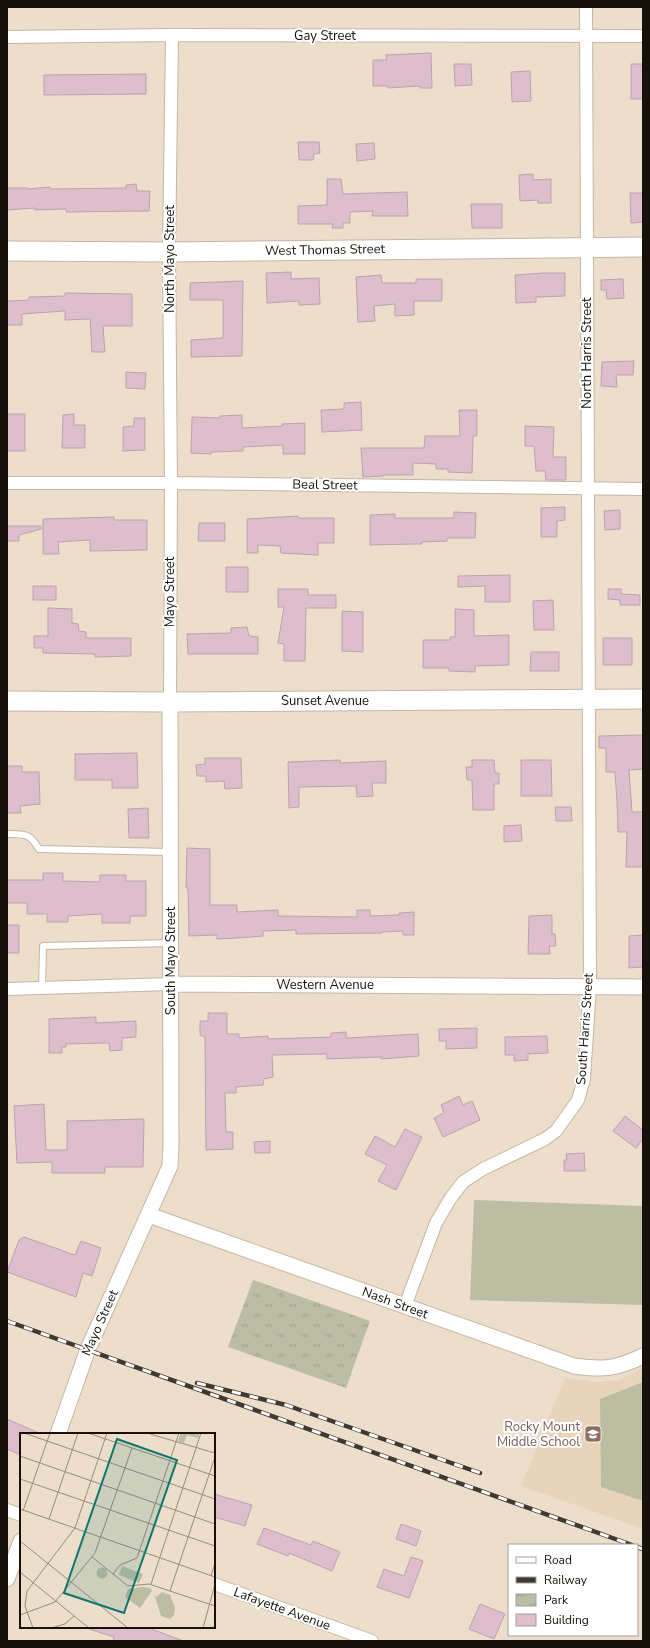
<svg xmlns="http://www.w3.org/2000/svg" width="650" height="1648" font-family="'Nunito Sans',sans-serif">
<defs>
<pattern id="park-tufts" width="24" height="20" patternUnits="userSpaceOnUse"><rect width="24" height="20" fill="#bbbea3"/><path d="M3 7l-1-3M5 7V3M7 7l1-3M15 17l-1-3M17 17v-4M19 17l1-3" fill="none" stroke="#a0a28b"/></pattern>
</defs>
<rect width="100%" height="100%" fill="#eddecb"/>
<path fill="#e8d4bb" d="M643,1368V1529L521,1486L565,1378L598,1382L619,1380Z"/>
<path fill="#bbbea3" d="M474,1200L643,1206V1305L470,1300Z
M643,1382V1501L601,1487L600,1399Z"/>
<path fill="url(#park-tufts)" d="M253,1280L370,1321L346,1388L228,1347Z"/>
<path fill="#debecc" stroke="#baa3ad" d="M431,53L432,88H420V86L388,88V86H373V60H387L386,55Z
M454,64H471L472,85L455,86Z
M631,64H643V99H631Z
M530,71L531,101L512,102L511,72Z
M146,74V94L44,95V75Z
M298,142H319L320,153L314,154L313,160H299Z
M374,143L375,159L357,161L356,144Z
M533,174V180L551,179V203H538V200L520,201L519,175Z
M327,179H341L343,194L407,192L408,216H372L373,211L350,212V223H343V228H332L333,224H298V206L327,205Z
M136,184L137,191H150L149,211L66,212V209L35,210V208L7,210V188H28V189L50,187V189L126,188V185Z
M630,193H643V222L631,223Z
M471,204H502V228H472Z
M291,272V279L319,278L320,304L299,305V301L267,303L266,273Z
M543,273H565V296L536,297V302L516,303L515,275Z
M381,275L382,283H416V279H442V301H414V315L395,316V304L374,306L375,321L358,322L356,277Z
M623,279L624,298L607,299L606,290H601V280Z
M243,281L242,356L191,357V340L223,338V300H190V283Z
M65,293L132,294V326H103L105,352H92L90,319L65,320V311L22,314V325H7V301L29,300V297L65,296Z
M634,361L633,375H616L617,387L601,386L602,362Z
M126,372L146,373L145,389L126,388Z
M361,402L362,430L322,432L321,410L344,409V403Z
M459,410H477V436H473L472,473L448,472V469H436V464L413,463V475H383V476L363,477L361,448H424L425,436H460Z
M7,414H25V451H7Z
M74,414V425H85V448H62L63,415Z
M242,415V428L282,426V424L305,423V454H283V445L243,447V451L211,452V454L191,453L192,417L220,418V416Z
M134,418H145V450L123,451V427L134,426Z
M525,426L554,427L553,457H566V480H546L545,471H536L534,446H525Z
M565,507V520L557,521V537H541V508Z
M620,510V529L605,530L604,511Z
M454,512L476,513L475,538H447V541L422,542V544H413L370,545V515L395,514V518H454Z
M298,516V518H334V543H318V555L281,553L280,546L258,545V553H247V519Z
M114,517V520H147V550L90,551V540L58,542L59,554H43V519Z
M199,523H225V541H198Z
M7,526H41V529L19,535V541H7Z
M226,567H248V592H226Z
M510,575V602H485V586L458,587V576Z
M33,586H56V600H33Z
M278,589H308V595H336V608H306L305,661H284V644L278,643L284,607H278Z
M608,589H621V594L640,595V605H620V600L608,599Z
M553,600L554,630H534L533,601Z
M48,608L72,609V623L78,624L79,631L86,632V638H131V656L95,657V654L43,653V648H34V636H48Z
M455,609L474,610V636L509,635V665L475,666V672L449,671V668H423V640H450V637H455Z
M342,611L363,612V652L342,651Z
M247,627L249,636L258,637V654H188L187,634L231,633V628Z
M603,638H632V665H603Z
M531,652H559V671H530Z
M643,735V769L629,770L632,812H643V867H626L627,832H618L617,801L615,772H606V748H599V736Z
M137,753L138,788H112V780H75V754Z
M205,758H241L242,788L225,789L224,781L206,782V776H197L196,765L205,764Z
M340,760V763L386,761V783H372L373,796L357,797L356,786L299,787V807L289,808L288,762Z
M472,760H494L495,773H499V784H494V810H473L472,780H467L466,767H472Z
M521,760H551L552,796H521Z
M7,766H22V772H39L40,804L20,806L21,813H7Z
M555,807H571L572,821H556Z
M148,808L149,838H129L128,809Z
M521,825L522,841L504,842V826Z
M187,848L210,849V905H237V912L278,910V916L357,917V910H370V916L399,915V913L414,912V935H403V931L382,932V933L296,934V930L263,931V936L237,938L217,939V935L189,936L188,888H186Z
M43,873H63V881L100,882V875H126V881H146V916H130V923H102V914L68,916V922H47V914H27V903H7V880H43Z
M552,915V934H555L556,946H549L550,954H528L529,916Z
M7,925H19V953H7Z
M643,935V967L629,968V936Z
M208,1013H227V1034H239V1038L268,1036V1039L331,1037V1033L346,1032V1038L418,1034L419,1056L381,1059V1057L327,1059V1054L272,1055L273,1077L264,1079L263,1085L236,1087V1093H225L226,1132H233V1149L206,1150L205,1037L200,1035V1021H208Z
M96,1017V1023L136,1021V1037L122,1038V1050L110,1051L109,1043L66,1044V1047H62V1053H49V1019Z
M477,1028V1048L446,1049V1041H439V1029Z
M547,1036L548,1053L528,1054V1060L514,1061V1055H505V1037Z
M459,1096L463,1105L472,1101L480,1120L443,1137L434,1118L444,1113L441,1105Z
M44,1104L46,1150H67V1121L144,1119L143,1167H105V1173H52V1162L17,1163L14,1106Z
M625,1116L643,1130V1139L636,1148L613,1131Z
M405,1129L422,1137L396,1190L378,1181L387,1165L365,1154L375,1136L395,1147Z
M270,1141V1153H255L254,1142Z
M584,1153L585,1171H564V1160H567L566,1154Z
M24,1237L75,1255L81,1241L101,1248L92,1276L83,1273L76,1297L7,1272L19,1240Z
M7,1419L41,1434H21V1448L18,1454L7,1449Z
M214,1494L252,1505L245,1526L214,1517Z
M401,1524L421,1531L416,1546L396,1539Z
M264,1528L311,1545L313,1541L340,1552L332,1571L289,1553L288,1556L257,1544Z
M411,1557L423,1561L409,1598L377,1587L384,1569L404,1576Z
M480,1604L505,1614L494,1639L469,1629Z
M89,1627H146L181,1640V1641H113L114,1637L89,1629Z"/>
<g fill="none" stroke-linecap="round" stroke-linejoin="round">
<g stroke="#c4b6a3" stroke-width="8">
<path id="service" d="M7,834C25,834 29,833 39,849L170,852
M42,988L43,946L171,943"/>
</g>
<g stroke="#c4b6a3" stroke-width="14">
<path id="minor" d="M7,37L172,35L643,36
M7,483H171L643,489
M170,702L171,483L169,252L172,35
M7,989L171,984
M405,1306L436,1223L450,1199L463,1182L483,1169L545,1139L556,1131L578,1100L584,1079L590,986L586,7
M7,1510L21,1515
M214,1584L372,1641"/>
</g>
<g stroke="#c4b6a3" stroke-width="17">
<path id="tertiary" d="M171,984L643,987
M149,1215L574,1366C603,1370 616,1369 643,1356
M58,1434L88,1349L170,1166L171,1143L170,702
M7,1579L21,1541"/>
</g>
<g stroke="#c4b6a3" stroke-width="21">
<path id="primary" d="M7,251L169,252L643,247
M7,701L170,702L643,699"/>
</g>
<use href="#service" stroke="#fff" stroke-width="6"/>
<use href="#minor" stroke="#fff" stroke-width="12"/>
<use href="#tertiary" stroke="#fff" stroke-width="15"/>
<use href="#primary" stroke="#fff" stroke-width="19"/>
<g stroke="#403930" stroke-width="4.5">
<path id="rail" d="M7,1321L632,1545
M197,1383L286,1405L480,1473
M637,1547L643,1549"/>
</g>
<use href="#rail" stroke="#fff" stroke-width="3" stroke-dasharray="9" stroke-linecap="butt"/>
</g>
<defs>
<g id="school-square" transform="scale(0.9)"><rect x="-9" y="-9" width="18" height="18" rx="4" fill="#8d6e63" stroke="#fff"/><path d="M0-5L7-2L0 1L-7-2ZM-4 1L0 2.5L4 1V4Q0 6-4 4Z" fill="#fff"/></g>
</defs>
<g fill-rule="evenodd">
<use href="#school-square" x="593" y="1434"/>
</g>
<g text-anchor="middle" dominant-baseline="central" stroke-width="4" stroke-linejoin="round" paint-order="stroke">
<g font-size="13" fill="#16110a" stroke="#fff">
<text x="325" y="36">Gay Street</text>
<text transform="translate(325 250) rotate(-1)">West Thomas Street</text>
<text transform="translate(170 259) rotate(-90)">North Mayo Street</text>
<text transform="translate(587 353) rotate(-90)">North Harris Street</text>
<text transform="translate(325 485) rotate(1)">Beal Street</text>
<text transform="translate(170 592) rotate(-90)">Mayo Street</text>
<text x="325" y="701">Sunset Avenue</text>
<text transform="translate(171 961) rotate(-90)">South Mayo Street</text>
<text x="325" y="985">Western Avenue</text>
<text transform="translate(585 1029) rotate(-86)">South Harris Street</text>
<text transform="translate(395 1303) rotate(20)">Nash Street</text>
<text transform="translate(100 1323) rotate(-66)">Mayo Street</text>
<text transform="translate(282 1609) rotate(20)">Lafayette Avenue</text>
</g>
<g font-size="13" fill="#785e54" stroke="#fff" text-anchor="end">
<text x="580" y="1427">Rocky Mount<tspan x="580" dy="15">Middle School</tspan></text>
</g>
</g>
<g transform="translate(20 1433)">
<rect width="195" height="195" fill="#eddecb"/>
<path d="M102,133L123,141L119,150L99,142ZM122,154L130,155L132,158L120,175L105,164L108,156ZM142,159L150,162L155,175L154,182L150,186L141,183L134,161L136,164Z" fill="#bbbea3"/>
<path d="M161,0H180L178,5L167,2L164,10L158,8ZM76.5 140a5.5 5.5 0 1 1 11 0a5.5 5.5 0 1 1-11 0Z" fill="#bbbea3"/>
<path fill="none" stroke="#978c7e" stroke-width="1" d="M4,0L195,66M68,0L195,43M130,1L195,20M0,23L195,91M0,46L195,113M0,76L195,144M3,78L30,0M29,86L58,0M0,108L108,195M72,124L108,153L129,151L195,173M0,139L69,195M93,141L100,132L117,125L159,0M191,143L195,130M131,151L181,0M150,158L195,24M0,182L35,169L75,120L112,15M13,195L5,173L7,158L55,95L87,0M31,195L45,191L54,183M183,195L195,151"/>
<path fill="#0f766e" fill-opacity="0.15" stroke="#0f766e" stroke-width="2" d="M97,6L157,27L104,180L44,160Z"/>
<rect width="195" height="195" fill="none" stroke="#16110a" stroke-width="2"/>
</g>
<rect width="650" height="1648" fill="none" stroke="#16110a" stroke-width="16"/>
<rect x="508" y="1544" width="130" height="92" fill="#ffffff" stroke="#a2a09d"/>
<rect x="516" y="1557" width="20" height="6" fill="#ffffff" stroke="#a2a09d"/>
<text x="544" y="1564" font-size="12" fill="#16110a">Road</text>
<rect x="516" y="1577" width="20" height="6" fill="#403930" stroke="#a2a09d"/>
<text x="544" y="1584" font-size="12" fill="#16110a">Railway</text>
<rect x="516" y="1594" width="20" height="12" fill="url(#park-tufts)" stroke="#a2a09d"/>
<text x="544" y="1604" font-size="12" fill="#16110a">Park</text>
<rect x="516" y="1614" width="20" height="12" fill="#debecc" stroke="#a2a09d"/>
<text x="544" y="1624" font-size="12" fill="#16110a">Building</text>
</svg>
